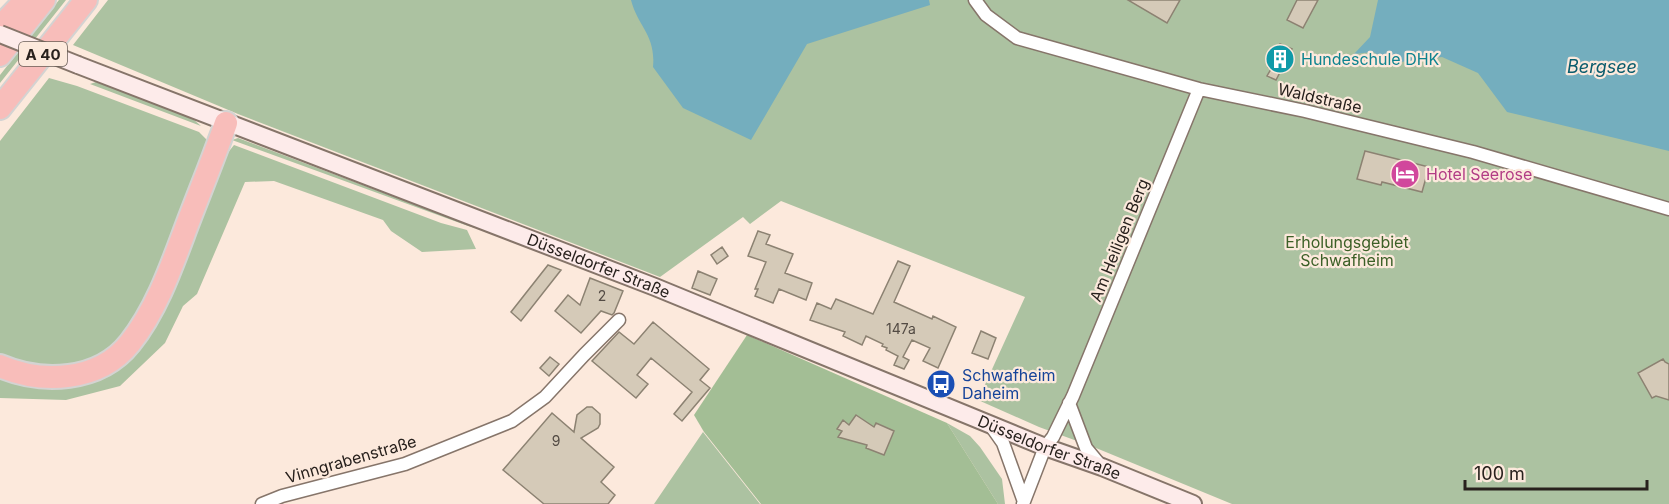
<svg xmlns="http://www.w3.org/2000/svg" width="1669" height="504" font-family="Inter,sans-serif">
<rect width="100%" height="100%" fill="#fce9dc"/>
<path fill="#acc2a1" d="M59,0H66L0,83V75Z
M108,0H1669V504H1232L1096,448L1039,427L978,400L1025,297L781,201L750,224L743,217L660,277L238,114L73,45Z
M49,78L77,86L199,132L206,139L207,147L145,304L125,333L101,354L79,364L30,371L0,356V141Z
M96,82L192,118L201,126L90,84Z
M238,138L474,227L494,233L468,226L232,140Z
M234,145L441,223L467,230L476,249L422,252L391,231L383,220L274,181L245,182L197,294L183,306L165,343L120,386L66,400L0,398V378L14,384L43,388L72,385L125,360L226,155Z
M947,423L970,436L980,447L1002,479L1005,504H998Z
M703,432L760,504H654Z"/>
<path fill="#a3be95" d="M747,335L947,423L998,504H761L704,432L694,415Z"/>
<path fill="#74aebe" d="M631,0H929L930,5L807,44L751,140L683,108L653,67C656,35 638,27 631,0Z
M1378,0H1669V151L1507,112L1478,73L1442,57L1392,63L1373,52L1354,54L1370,37Z"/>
<path fill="#d5cab8" stroke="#8c8272" stroke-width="1.5" d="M1128,0H1180L1167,23Z
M1297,0H1318L1303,28L1287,20Z
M1280,44L1292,49L1276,80L1267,76L1271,69L1268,67Z
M1365,151L1429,167L1422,192L1382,182L1381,185L1357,179Z
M758,231L770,235L766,244L793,254L785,273L812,283L806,300L779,289L773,303L755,296L758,289H755L766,262L748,256Z
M722,247L728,256L717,264L711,255Z
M898,261L910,266L894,302L932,319L933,316L956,327L938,368L923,361L930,348L912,340L903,357L909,360L904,369L894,365L898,356L886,350L887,348L882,346L883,344L866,336L862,345L843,336L845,332L810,320L817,303L831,309L836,299L873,314Z
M548,265L561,270L521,321L511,312Z
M698,271L717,279L710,295L692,288Z
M590,278L623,291L614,313L612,315L601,311L581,333L555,311L568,295L580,305Z
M653,322L709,369L700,380L710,388L682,421L674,414L692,392L651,358L637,375L648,384L636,398L592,361L619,332L634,344Z
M981,331L996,338L988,359L972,353Z
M550,357L559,364L549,376L540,368Z
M1663,359L1665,362L1669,364V400L1656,396L1652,398L1638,373Z
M587,407H592L600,414V424L598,428L581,438L614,467L601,482L615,495L608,504H544L503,470L552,413L574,432L577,415Z
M856,415L874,427L876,423L894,431L884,455L866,448L867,445L838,437L842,431L837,429L843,420L849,425Z"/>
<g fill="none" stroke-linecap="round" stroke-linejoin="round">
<g stroke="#86756a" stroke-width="15">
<path id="street" d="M975,0L986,15L1017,38L1199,89L1305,111L1473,152L1669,209
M1069,403L1086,448L1101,466
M991,426L1003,443L1023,499
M262,504L282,496L405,464L512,421L545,397L584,355L619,320
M1023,504L1045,447L1053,437L1073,396L1199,89"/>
</g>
<g stroke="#86756a" stroke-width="20">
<g id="secondary">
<path id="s1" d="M78,65L655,287L1045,447L1102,467L1193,504"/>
</g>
</g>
<g stroke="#d4d3d2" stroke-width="26">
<path id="highway" d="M0,27L26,0
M0,55L44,0
M0,108L86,0
M0,366C42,384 99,382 130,343C157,309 172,265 187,225C200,191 214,157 226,123"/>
</g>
<use href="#street" stroke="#fff" stroke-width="12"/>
<use href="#secondary" stroke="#fdebea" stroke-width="16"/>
<use href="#highway" stroke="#f8bdba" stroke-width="22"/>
<g stroke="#86756a" stroke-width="20" stroke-linecap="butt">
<path id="secondary-bridge" d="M0,34L78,65"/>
</g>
<use href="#secondary-bridge" stroke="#fdebea" stroke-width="16"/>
</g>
<defs>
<g id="building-disc" transform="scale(1.5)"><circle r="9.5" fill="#0f9aa8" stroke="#fce9dc"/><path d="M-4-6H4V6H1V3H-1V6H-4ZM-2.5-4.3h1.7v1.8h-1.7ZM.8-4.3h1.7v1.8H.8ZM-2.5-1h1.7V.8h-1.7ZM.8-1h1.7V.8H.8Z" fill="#fff"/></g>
<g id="hotel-disc" transform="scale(1.5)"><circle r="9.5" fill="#d1479c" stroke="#fce9dc"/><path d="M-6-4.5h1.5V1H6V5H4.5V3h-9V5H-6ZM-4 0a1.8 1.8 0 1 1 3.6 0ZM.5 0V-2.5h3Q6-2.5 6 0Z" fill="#fff"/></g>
<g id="bus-disc" transform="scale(1.5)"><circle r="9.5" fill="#1a4fb4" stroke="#fce9dc"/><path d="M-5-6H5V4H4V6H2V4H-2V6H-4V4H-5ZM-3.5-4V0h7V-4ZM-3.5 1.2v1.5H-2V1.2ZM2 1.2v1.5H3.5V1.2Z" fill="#fff"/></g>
</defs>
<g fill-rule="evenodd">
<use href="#building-disc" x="1280" y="59"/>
<use href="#hotel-disc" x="1405" y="174"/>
<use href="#bus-disc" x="941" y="384"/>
</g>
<g text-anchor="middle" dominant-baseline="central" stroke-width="4.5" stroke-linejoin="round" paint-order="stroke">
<g font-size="14" fill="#534b44">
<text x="602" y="295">2</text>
<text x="901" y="328">147a</text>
<text x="556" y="440">9</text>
</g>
<rect fill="#fce9dc" stroke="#685d56" stroke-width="1.5" x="19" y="42" width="48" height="24" rx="4.5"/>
<g font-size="15" font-weight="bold" fill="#28211d">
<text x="43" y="54">A 40</text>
</g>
<g font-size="16" fill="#0d838f" stroke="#fce9dc" text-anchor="start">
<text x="1301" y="59">Hundeschule DHK</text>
</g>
<g font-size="16" fill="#28211d" stroke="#fce9dc">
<text transform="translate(1320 98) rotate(13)">Waldstraße</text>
<text transform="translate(1119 240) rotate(-68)">Am Heiligen Berg</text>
<text stroke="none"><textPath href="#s1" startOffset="558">Düsseldorfer Straße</textPath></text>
<text stroke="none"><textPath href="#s1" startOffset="1044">Düsseldorfer Straße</textPath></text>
<text transform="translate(351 459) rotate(-16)">Vinngrabenstraße</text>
</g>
<g font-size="16" fill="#b23c85" stroke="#fce9dc" text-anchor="start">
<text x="1426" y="174">Hotel Seerose</text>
</g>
<g font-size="16" fill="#3c6027" stroke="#fce9dc">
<text x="1347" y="242">Erholungsgebiet<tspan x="1347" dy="18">Schwafheim</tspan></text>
</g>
<g font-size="16" fill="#164399" stroke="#fce9dc" text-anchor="start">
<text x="962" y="375">Schwafheim<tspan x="962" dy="18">Daheim</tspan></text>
</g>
<g font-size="18" font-style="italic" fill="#0a5c6d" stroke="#fce9dc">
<text x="1602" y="66">Bergsee</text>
</g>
</g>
<path d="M1465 480v9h182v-9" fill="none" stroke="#28211d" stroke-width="3"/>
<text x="1474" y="480" font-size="18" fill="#28211d" stroke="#fce9dc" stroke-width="4.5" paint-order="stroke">100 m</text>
</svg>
